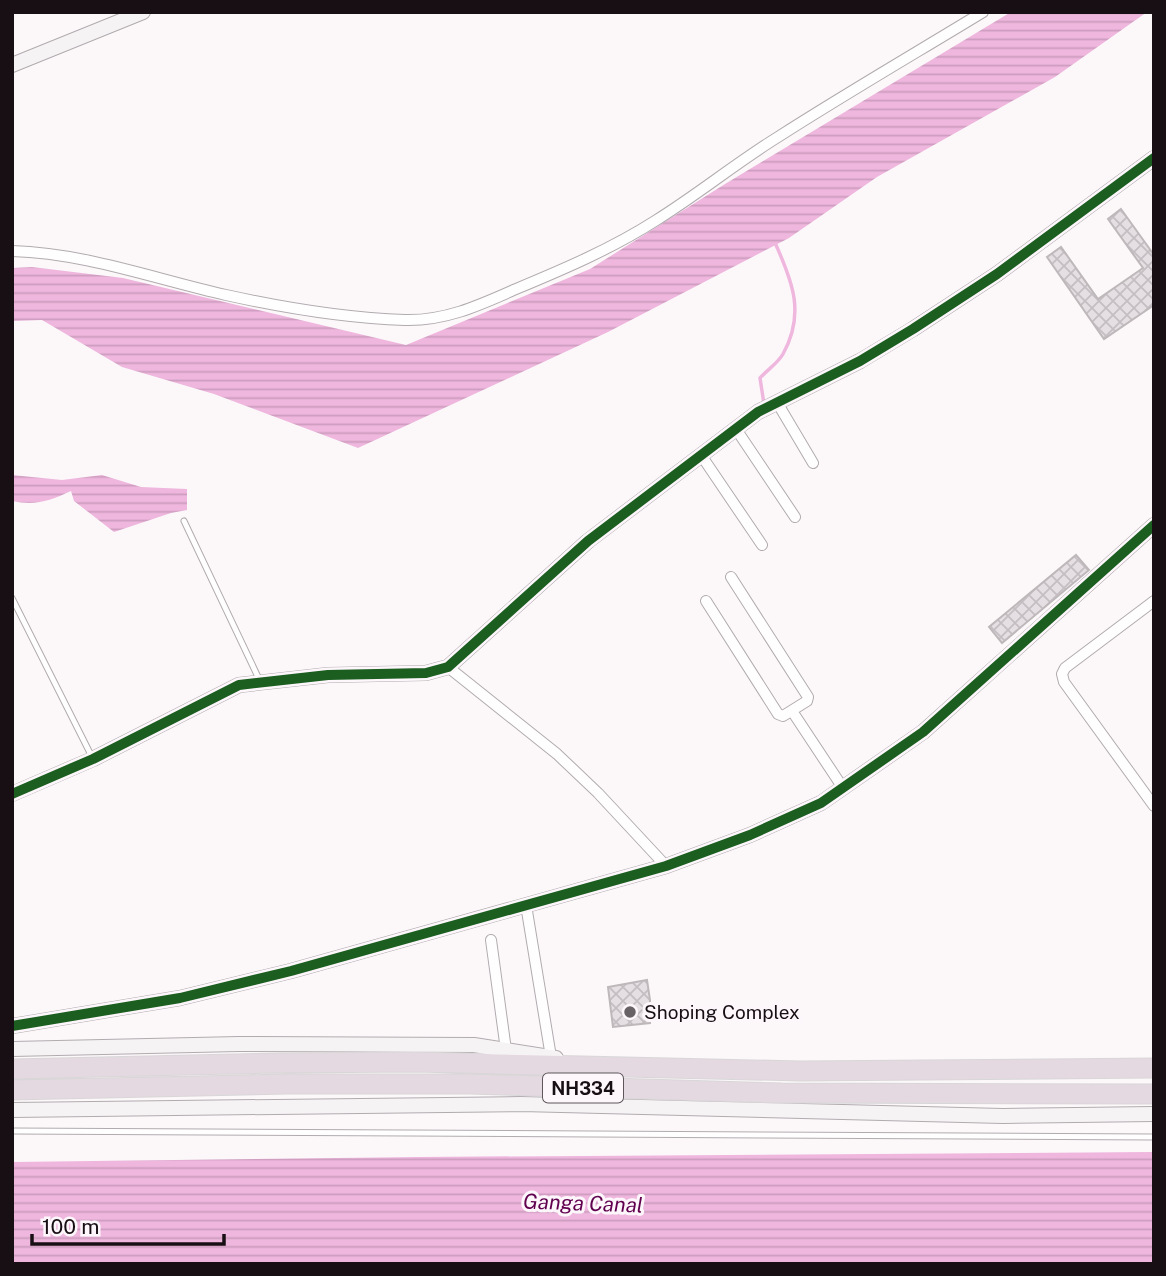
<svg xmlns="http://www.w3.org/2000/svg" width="1166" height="1276" font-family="'Public Sans',sans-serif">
<defs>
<pattern id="water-rules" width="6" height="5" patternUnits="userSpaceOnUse" patternTransform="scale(1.75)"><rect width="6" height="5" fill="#efb7de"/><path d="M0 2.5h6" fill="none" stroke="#cc9cbe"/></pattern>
<pattern id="building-cross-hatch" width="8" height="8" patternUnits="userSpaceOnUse" patternTransform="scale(1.75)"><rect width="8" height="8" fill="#e5dee2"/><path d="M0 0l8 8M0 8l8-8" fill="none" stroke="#c4bdc1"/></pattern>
</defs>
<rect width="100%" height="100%" fill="#fcf8fa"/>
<path fill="url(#water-rules)" d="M1011,12H1147L1055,77L877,177L789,238L608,332L358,448L214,394L122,367L42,320L12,321V268L32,267L123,278L406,345L590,269L725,184Z
M12,475L62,480L102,475L141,487L187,489V510L171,513L114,532L74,501L71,491C50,501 35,506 12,501Z
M1154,1152V1264H12V1162L417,1157Z"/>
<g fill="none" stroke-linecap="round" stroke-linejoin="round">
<path stroke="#efb7de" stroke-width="3.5" d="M764,404L760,378C767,370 778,363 783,354C805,314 793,283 776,245"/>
</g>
<path fill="url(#building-cross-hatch)" stroke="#beb8bb" stroke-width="2" d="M1121,209L1154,255V305L1104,339L1047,257L1061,247L1098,299L1143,268L1108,219Z
M1076,555L1089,570L1002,643L989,627Z
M647,980L650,1000V1023L613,1027L608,987Z"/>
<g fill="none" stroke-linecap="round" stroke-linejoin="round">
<g stroke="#b1abaf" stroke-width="7">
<path id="lane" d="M184,521L259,679
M12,598L92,757
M12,1131L1154,1137"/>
</g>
<g stroke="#b1abaf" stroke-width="12">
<path id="street" d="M12,251C85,253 155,279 226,295C285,308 344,318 405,320C446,321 480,305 516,289C564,269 611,249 655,221C697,195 736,163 778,137C845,94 914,54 983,12
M778,404L813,463
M736,429L795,517
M701,455L762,545
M706,601L778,714L783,716L807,701L808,697L731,577
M1154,601L1065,668L1062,674L1064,682L1154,806
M448,667L557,754L598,793L666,866
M792,711L843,788
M526,905L551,1057
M491,940L506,1050"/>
</g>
<g stroke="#b1abaf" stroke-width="16">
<path id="secondary" d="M12,65L143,12
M12,794L93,759L239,685L328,675L426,673L448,667L588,541L758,412L860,361L913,329L997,274L1154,158
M12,1026L180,998L291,971L666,866L750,835L821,803L923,732L1154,525
M12,1049L239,1044L474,1045L556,1058
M12,1110L521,1104L1003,1116L1154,1114"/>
</g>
<g stroke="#d9d6d8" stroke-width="21">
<path id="highway" d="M12,1069L281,1063L416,1062L800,1071L1154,1068
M12,1090L287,1084H469L782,1093L1154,1094"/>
</g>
<use href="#lane" stroke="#fffefe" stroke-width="5"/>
<use href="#street" stroke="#fffefe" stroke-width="10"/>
<use href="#secondary" stroke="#f6f3f5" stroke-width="14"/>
<use href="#highway" stroke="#e4d9e0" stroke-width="19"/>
<g stroke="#fdf7fb" stroke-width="15">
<path id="cycleway" d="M12,794L93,759L239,685L328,675L426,673L448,667L588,541L758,412L860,361L913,329L997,274L1154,158
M12,1026L180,998L291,971L666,866L750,835L821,803L923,732L1154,525"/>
</g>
<use href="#cycleway" stroke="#1b5e20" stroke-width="10"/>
</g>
<circle fill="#686165" stroke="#fdf7fb" stroke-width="2.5" cx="630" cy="1012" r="7"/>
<g text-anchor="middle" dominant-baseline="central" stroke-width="6" stroke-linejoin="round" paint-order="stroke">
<rect fill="#fdf7fb" stroke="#5d555a" stroke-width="2" x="543" y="1073.5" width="80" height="29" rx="5"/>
<g font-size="18" font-weight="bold" fill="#180f15">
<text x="583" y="1088">NH334</text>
</g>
<g font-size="19" fill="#180f15" stroke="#fdf7fb" text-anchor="start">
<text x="644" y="1012">Shoping Complex</text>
</g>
<g font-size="21" font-style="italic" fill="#60004e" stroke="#fdf7fb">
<text transform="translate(583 1203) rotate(2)">Ganga Canal</text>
</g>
</g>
<rect width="1166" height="1276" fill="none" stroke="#180f15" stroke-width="28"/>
<path d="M32 1234v10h192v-10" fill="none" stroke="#180f15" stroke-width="3.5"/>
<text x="42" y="1234" font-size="21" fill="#180f15" stroke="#fdf7fb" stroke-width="5" paint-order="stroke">100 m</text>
</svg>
